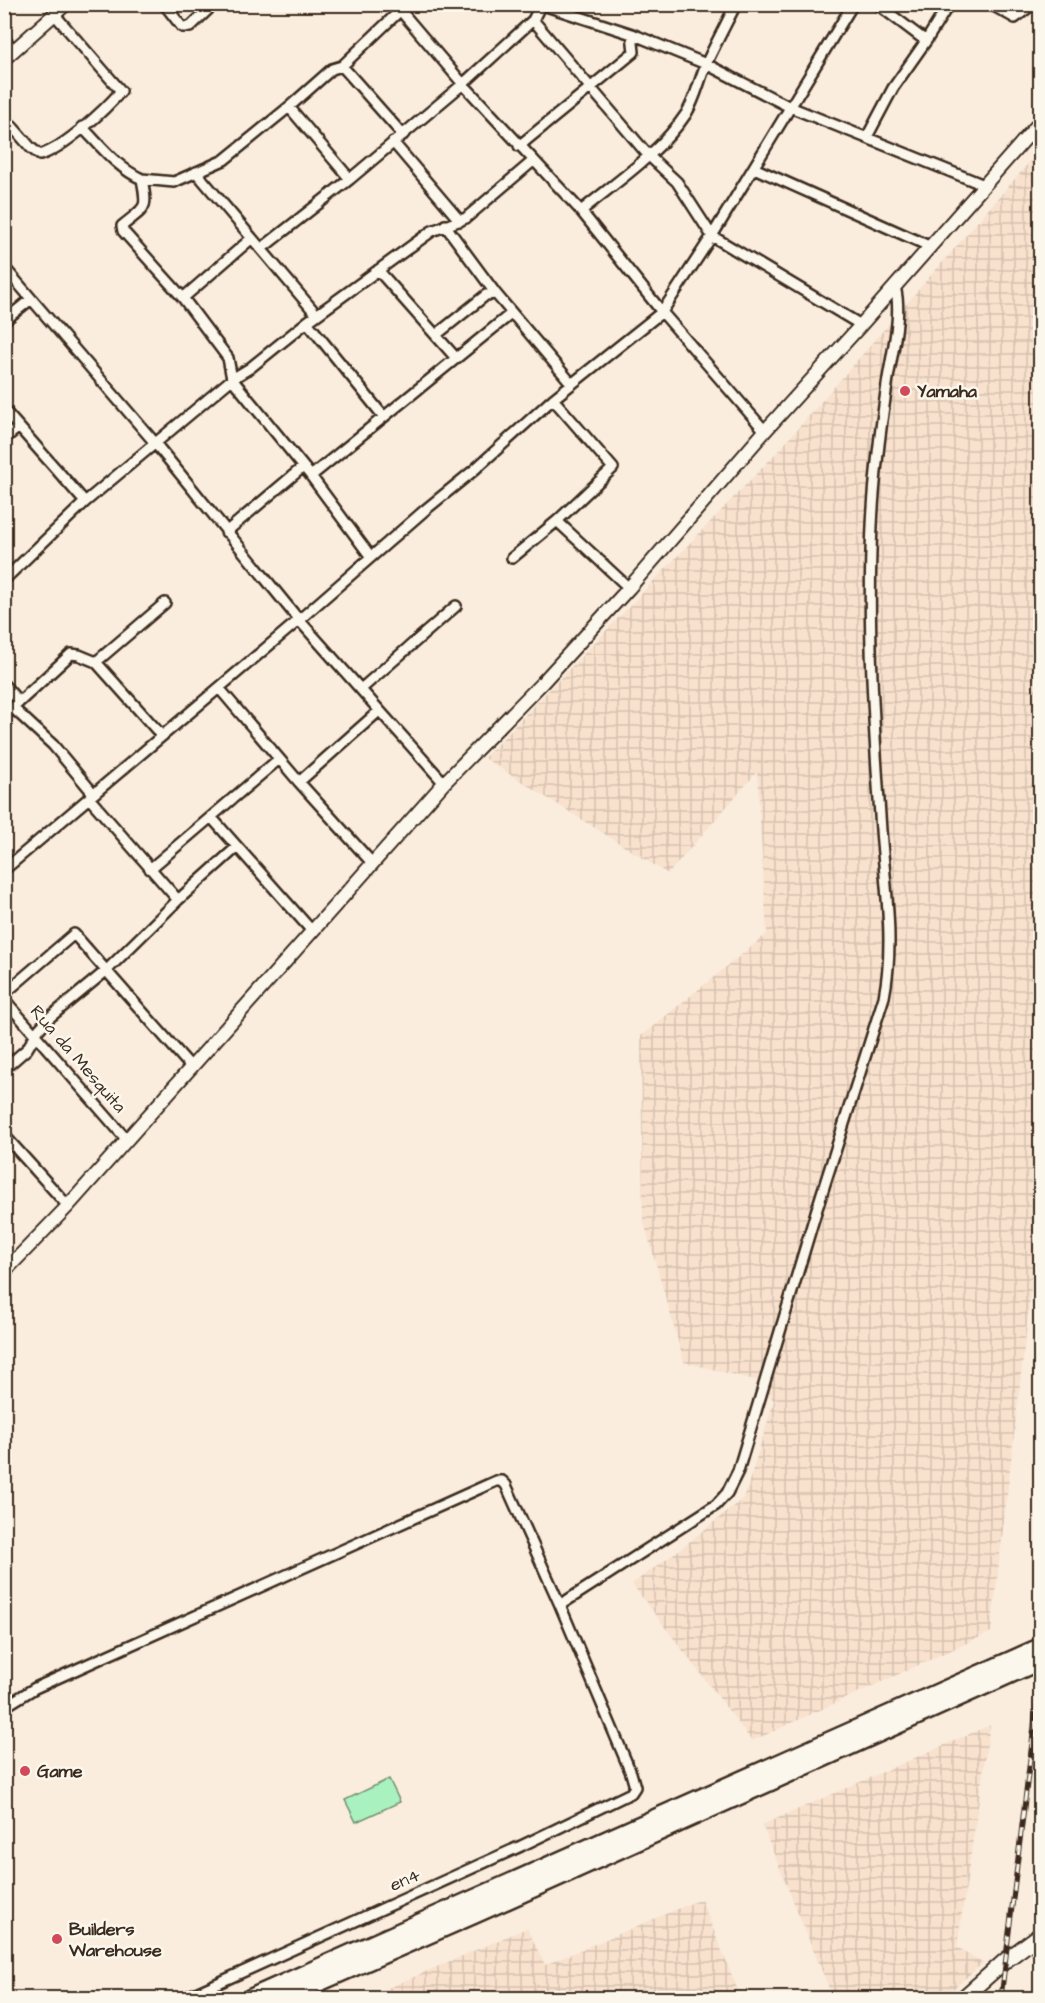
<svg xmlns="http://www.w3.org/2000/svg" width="1045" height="2003" font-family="'Architects Daughter',sans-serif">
<defs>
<pattern id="industrial-grid" width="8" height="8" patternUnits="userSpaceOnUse" patternTransform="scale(1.5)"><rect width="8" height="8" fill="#f8e1cd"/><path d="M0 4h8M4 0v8" fill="none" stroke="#d6c1b0"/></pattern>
</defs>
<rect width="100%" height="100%" fill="#faedde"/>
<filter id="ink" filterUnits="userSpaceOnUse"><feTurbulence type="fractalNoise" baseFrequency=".0167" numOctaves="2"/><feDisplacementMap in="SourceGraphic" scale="12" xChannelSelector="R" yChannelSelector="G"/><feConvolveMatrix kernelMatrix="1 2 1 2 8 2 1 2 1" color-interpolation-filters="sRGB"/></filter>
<g filter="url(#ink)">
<path fill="url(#industrial-grid)" d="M1040,150V1213L991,1632L752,1741L632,1584L683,1547L744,1498L774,1401L759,1381L684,1362L643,1219L641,1036L767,934L757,772L668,874L484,758L781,448Z
M990,1725L957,1947L983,1963L943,1998H833L762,1825Z
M1040,1842V1898L1034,1899Z
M701,1899L741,1998H365L527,1928L545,1965Z"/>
<path fill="#a9f2bf" stroke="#728e6e" stroke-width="1.5" d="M389,1779L400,1802L356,1822L345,1800Z"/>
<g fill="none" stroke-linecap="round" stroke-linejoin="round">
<g stroke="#3b2a1e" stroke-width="14">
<path id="minor" d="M164,4L182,27H190L214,4
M540,4L632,34L706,64L790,107L984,185
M877,4L926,41
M990,4L1015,18L1033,4
M400,10L463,84L581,211L662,312L765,431
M533,20L648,155L677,182L712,236L861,325
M4,39L14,50
M342,66L403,135
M289,107L350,179
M4,117L31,148L40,155C64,148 105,110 121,91L55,15
M82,127C101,146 117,168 142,179
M867,137L893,88L926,41L949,4
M393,142L460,221
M519,146L634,52L632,34
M754,168L929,246
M196,172L317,315
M581,211C616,182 660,153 686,114C696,98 699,80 707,62C716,43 726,24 736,4
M445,225L496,294L572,384
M261,249L350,179L463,84L533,20L541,4
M4,267L155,443L299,620L444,783
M378,270L456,358
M183,298L252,238
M4,321L31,299
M307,322L384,417
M436,335L486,295L496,294
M4,410L85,502
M4,439L19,427
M311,476L512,313
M557,521L629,588
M226,532L303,467
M371,557L311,476L232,379L228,358L183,298L123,231L122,226C146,206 148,211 142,179L174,182L224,160L289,107L332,69L342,66L407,4
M512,558L557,521L613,468L553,399
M4,580L85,502L232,379L250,368L307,322L432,231L466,218L533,161
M96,662L165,603
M4,685L19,702
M219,688L299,782L373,864
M361,689L456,606
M13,708L53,745L93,793
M4,716L71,654L79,655L96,662L162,736
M299,782L379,711
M89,798L178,900
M211,817L312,931
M150,869L279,759
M4,870L299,620L425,510L473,471L553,399L662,312L712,236L853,4
M4,994L74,934L192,1068
M4,999L127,1140
M4,1069L27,1049L39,1029L49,1018L107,970L178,900L237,847
M4,1135L68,1206
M560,1605L716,1505L727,1493L738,1471L816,1212L884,997C895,942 885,885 881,830C874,729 867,627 872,526C874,479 880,432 887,385C891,356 903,315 895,287
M4,1707L35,1688L496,1481H502L506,1485L560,1605L631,1773L635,1787L631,1793L521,1846L185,1998"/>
</g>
<g stroke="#3b2a1e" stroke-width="16">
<path id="tertiary" d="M4,59L66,4
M4,1272L68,1206L444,783L542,683L629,588L765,431L861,325L1040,122"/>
</g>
<g stroke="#3b2a1e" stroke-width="18">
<path id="secondary" d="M963,1998L1006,1960L1040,1935"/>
</g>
<g stroke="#3b2a1e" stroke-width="21">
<path id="trunk" d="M250,1998L1040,1647
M284,1998L474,1915L1040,1661"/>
</g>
<use href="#minor" stroke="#fbf7ec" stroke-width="9"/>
<use href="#tertiary" stroke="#fbf7ec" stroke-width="12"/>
<use href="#secondary" stroke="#fbf7ec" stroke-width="14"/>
<use href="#trunk" stroke="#fbf7ec" stroke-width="16"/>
<g stroke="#3b2a1e" stroke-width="5">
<path id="rail" d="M1001,1998L1040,1676"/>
</g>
<use href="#rail" stroke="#fbf7ec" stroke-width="3" stroke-dasharray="9" stroke-linecap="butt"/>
</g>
</g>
<g fill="#d1495b" stroke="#fbf7ec" stroke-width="2">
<circle cx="905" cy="391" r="6"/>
<circle cx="25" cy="1771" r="6"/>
<circle cx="57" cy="1939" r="6"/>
</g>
<g text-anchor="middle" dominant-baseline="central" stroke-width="5" stroke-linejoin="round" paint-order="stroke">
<g font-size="18" font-weight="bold" fill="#3b2a1e" stroke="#fbf7ec" text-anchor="start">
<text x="917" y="391">Yamaha</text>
<text x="37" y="1771">Game</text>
<text x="69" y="1929">Builders<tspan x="69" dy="21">Warehouse</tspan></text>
</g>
<g font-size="18" fill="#3b2a1e" stroke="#fbf7ec">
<text transform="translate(78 1059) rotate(49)">Rua da Mesquita</text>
<text transform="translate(405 1880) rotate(-24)">en4</text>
</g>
</g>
<rect width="1045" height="2003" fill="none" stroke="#fbf7ec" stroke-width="24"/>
<rect x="12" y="12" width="1021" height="1979" fill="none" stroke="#3b2a1e" stroke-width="2" filter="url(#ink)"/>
</svg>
